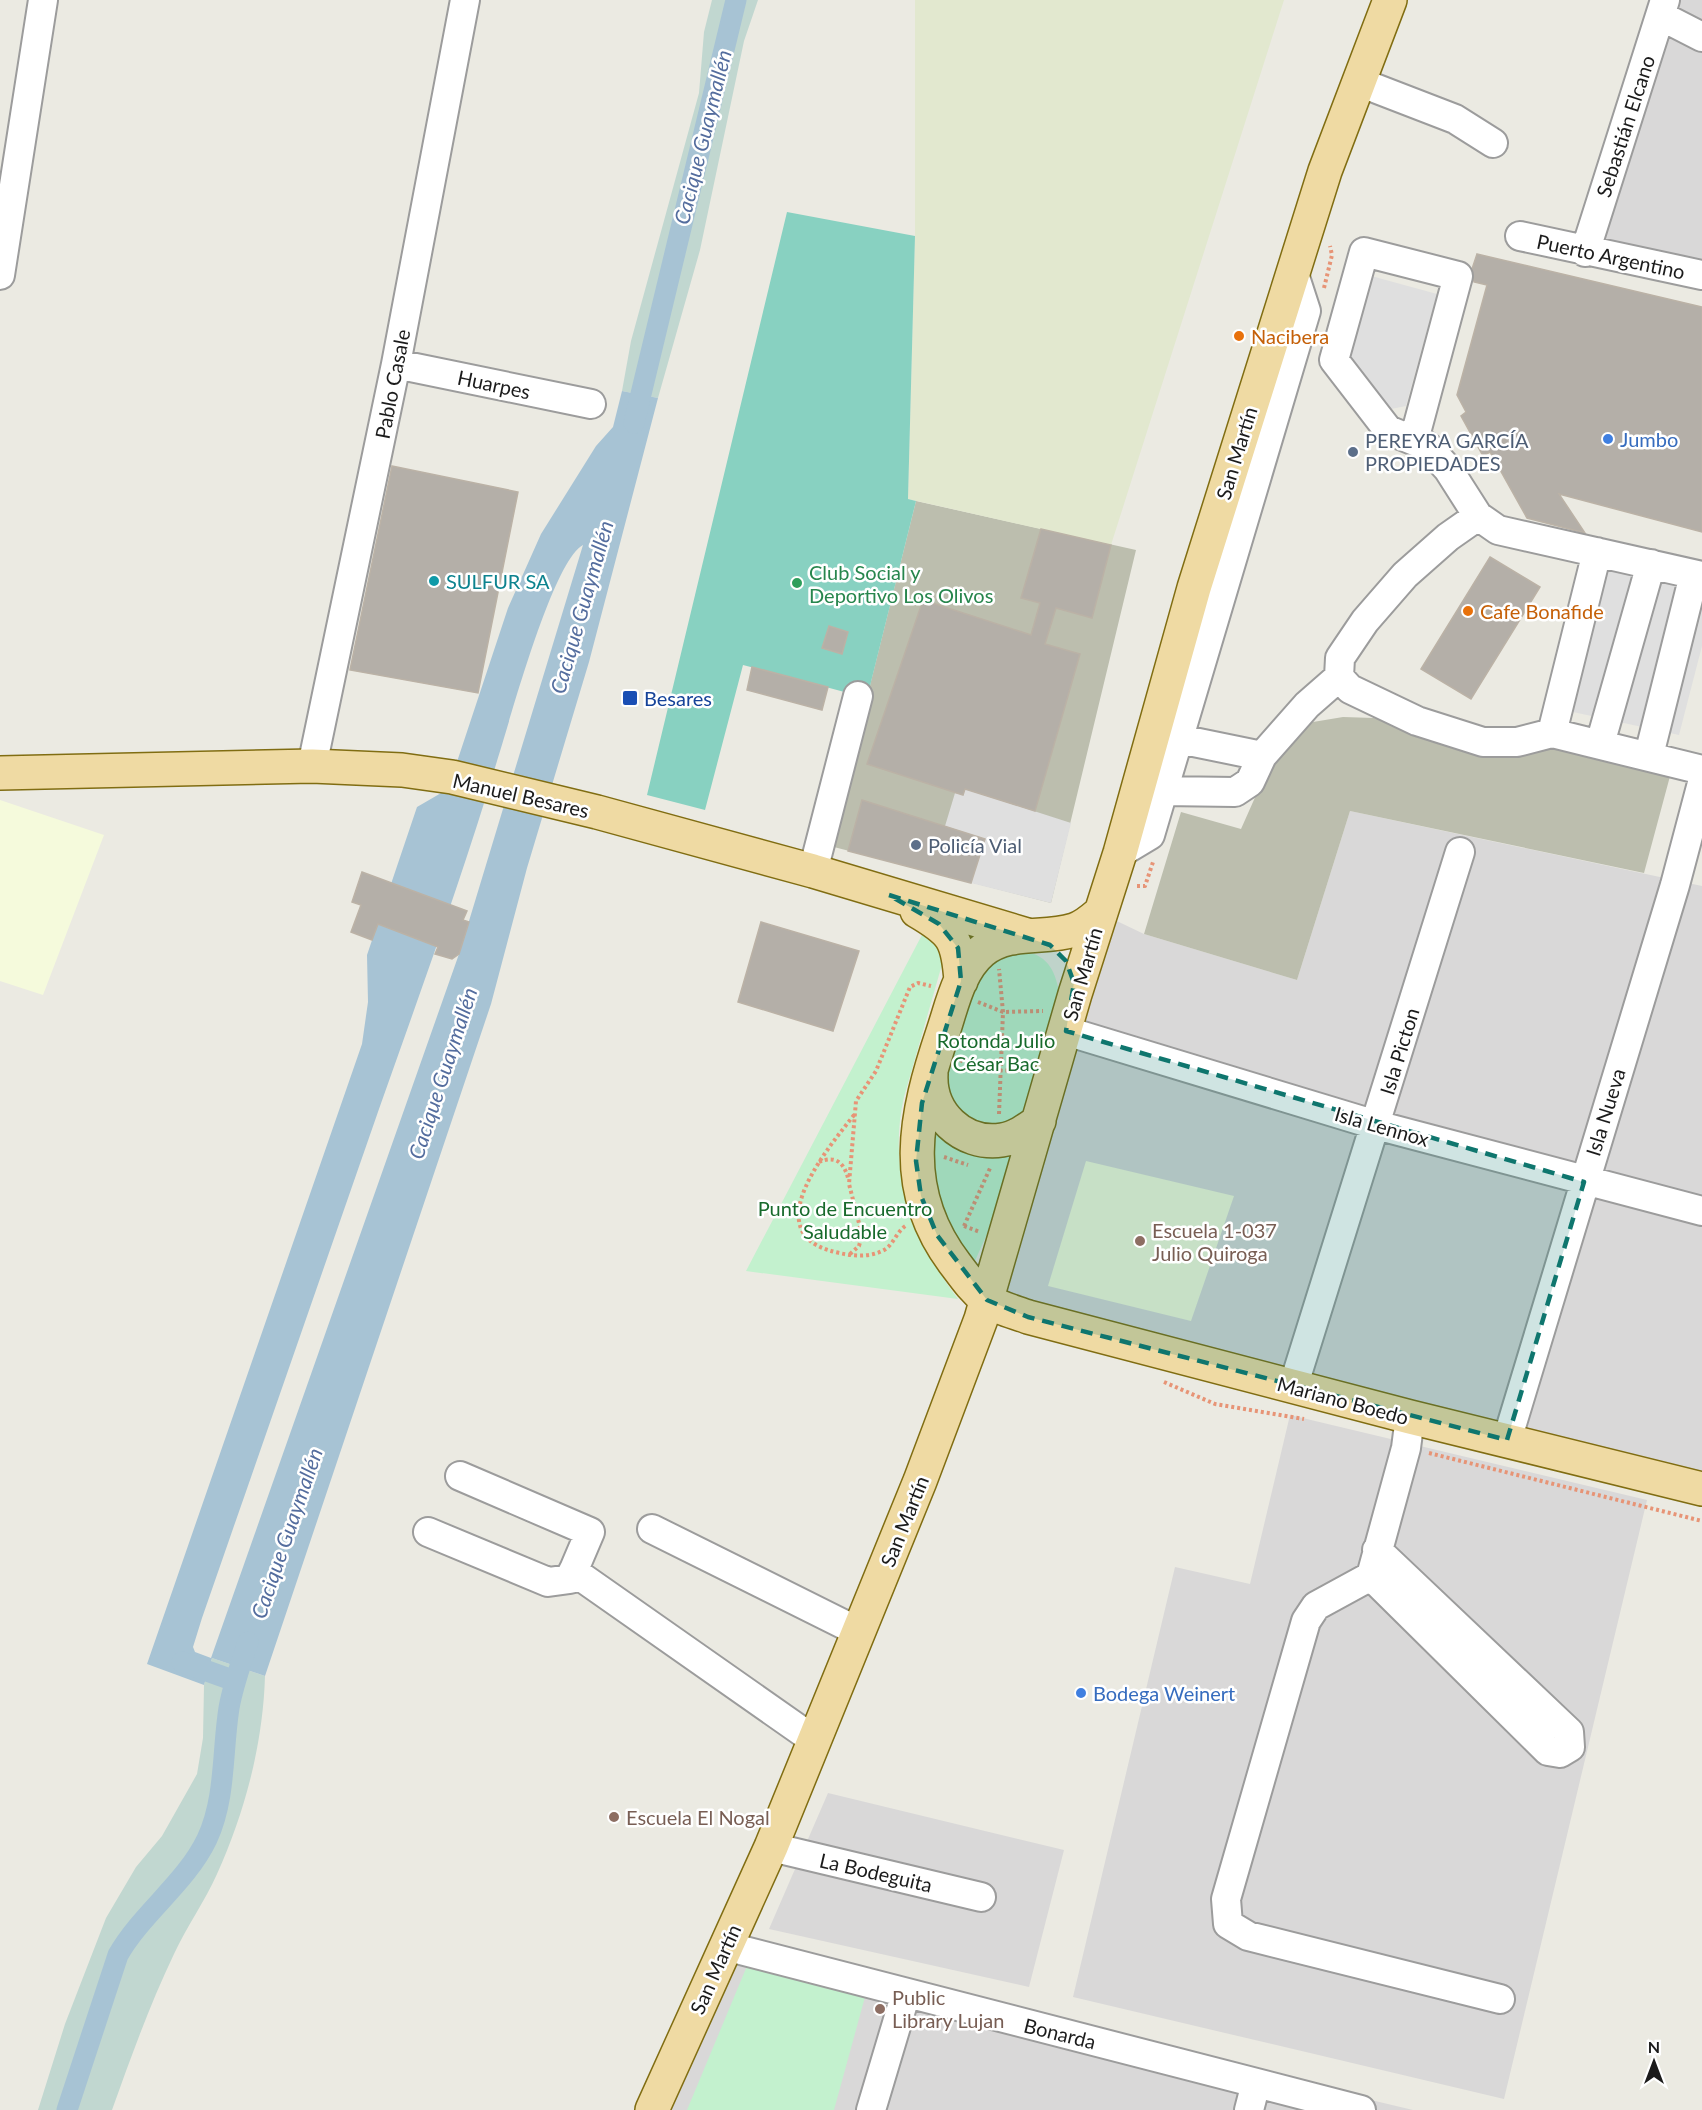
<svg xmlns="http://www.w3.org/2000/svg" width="1702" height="2110" font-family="Lato,sans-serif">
<rect width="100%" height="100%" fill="#ebeae2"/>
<path fill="#d9d8d8" d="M1663,0H1702V278L1585,252Z
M1350,811L1702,886V1490L987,1300L1100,913L1144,934L1297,980Z
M1290,1415L1647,1500L1504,2099L1073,1997L1175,1567L1250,1584Z
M828,1793L1064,1850L1029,1987L769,1929Z
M725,1946L1413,2110H652Z"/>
<path fill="#f5fadc" d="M0,800L104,835L43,995L0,981Z
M1086,1161L1234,1196L1191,1321L1048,1286Z"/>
<path fill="#bcbeae" d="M916,501L1136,550L1051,903L830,846Z
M1343,717L1374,718L1391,723L1542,741L1673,765L1644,873L1350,811L1297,980L1144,934L1181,812L1241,829L1269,766L1288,742L1313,722Z"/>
<path fill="#e2e8cf" d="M915,0H1284L1111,545L908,499L915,236Z"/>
<path fill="#c1d7d0" d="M712,0H758L744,41L700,250L658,398L622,391L631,341L699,93L704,32Z
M212,1658L265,1676C263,1744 245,1812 217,1874C205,1901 187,1926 174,1954C150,2004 131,2057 112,2110H38L65,2024L106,1918L136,1867L162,1836L197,1774L203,1738L204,1685Z"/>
<path fill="#c3f1ce" d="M924,931L939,943L943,961L904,1097C887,1172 913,1239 958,1299L746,1271Z
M1024,951C1050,956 1056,973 1060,997L1035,1097L1018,1123L981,1125L951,1107L942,1060L988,961Z
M926,1127L1013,1151L987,1234L974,1263L943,1229Z
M747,1966L865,1997L834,2110H687Z"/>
<path fill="#88d1c1" d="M787,212L915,236L908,499L916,501L867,698L743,665L705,810L647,795Z"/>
<path fill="#dfdfdf" d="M1364,274L1437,294L1406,406L1391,409L1343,361Z
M1592,564L1702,588V646L1679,735L1550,707Z
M965,789L1071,823L1051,903L971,883L985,839L945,826L955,793L963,795Z"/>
<path fill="#a7c3d4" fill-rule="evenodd" d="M622,391L658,398L589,662L527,868L491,1004L265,1676L212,1658L204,1685L147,1664L362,1044L368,1002L367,955L417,807L448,789L508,608L541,534L596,446L613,427ZM583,545L459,954L211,1658L195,1652L193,1647L202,1618C261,1448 320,1279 379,1109C420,993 462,878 497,761C510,721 552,562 583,545Z"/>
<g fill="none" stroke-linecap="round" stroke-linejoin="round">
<path stroke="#a7c3d4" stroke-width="21" d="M634,423L736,0
M182,1662L235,1681
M67,2110L118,1955C142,1913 186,1883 207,1839C226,1798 222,1752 229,1708C233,1685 241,1664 248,1642"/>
</g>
<path fill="#b4afa8" stroke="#bbb2a6" stroke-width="1.5" d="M1477,254L1702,307V532L1559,494L1585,533L1527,518L1490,452L1483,456L1461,416L1466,412L1457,395L1487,285L1474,282L1472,269Z
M392,466L518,492L478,693L350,670Z
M1041,529L1111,545L1092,618L1056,608L1045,644L1080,654L1035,811L965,789L963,795L867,764L923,600L1031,635L1040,603L1021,598Z
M1490,557L1540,587L1471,699L1421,669Z
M829,626L848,632L842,654L822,648Z
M752,667L828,687L822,710L747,690Z
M862,800L985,839L971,883L848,851Z
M362,872L467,911L463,920L469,922L459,954L452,959L435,954L438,947L378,924L372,940L351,932L361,905L352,902Z
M761,922L859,951L833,1031L738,1002Z"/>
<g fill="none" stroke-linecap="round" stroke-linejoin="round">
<g stroke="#9c9c9c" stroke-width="32">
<path id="minor" d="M1661,16L1702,37
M1359,82L1455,119L1493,143
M1520,236L1702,275
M1585,252L1665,0
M0,275L43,0
M396,364L591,404
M1414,440L1458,276L1364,252L1334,360L1388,430L1427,446L1448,469L1478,516L1498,530L1702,576
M1478,516L1448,537L1405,575L1365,621L1340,658L1339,677L1350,689L1417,721L1483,742H1517L1552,733L1702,770
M1552,733L1597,552
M1179,739L1262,756
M1600,744L1651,564
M1649,755L1694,575
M312,766L396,364L465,0
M1163,791L1235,792L1250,782L1262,756L1307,705L1339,677
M1120,853L1150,835L1163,791L1306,311L1293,271
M813,871L858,696
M1066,1031L1376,1125L1702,1211
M1293,1387L1460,852
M1410,1417L1406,1448L1371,1576L1316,1606L1306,1621L1226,1899L1228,1924L1248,1936L1500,1999
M1507,1440L1675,885L1702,783
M652,1529L859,1632
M428,1532L548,1582L570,1579L590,1532L460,1476
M573,1571L814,1740
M1371,1576L1548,1751L1560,1753L1570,1747L1569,1732L1377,1550
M771,1847L981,1897
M725,1946L1361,2110
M871,2110L906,1993
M1249,2110L1256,2083"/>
</g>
<g stroke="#806d12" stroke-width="36">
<path id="major" d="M0,773L312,766L402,770L452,777L597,812L813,871L1027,935
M917,911C953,932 958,939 961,981
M1100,913C1093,919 1084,927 1074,930C1043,940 1010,929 982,951C959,970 952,1005 943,1032C915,1115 898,1190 956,1265C965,1277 974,1290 986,1299C997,1308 1015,1312 1028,1317L1410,1417L1702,1489
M931,1074C929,1113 962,1146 1002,1140C1016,1138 1028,1129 1039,1121
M652,2110L771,1847L920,1481L981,1319L1075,994L1120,853L1194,588L1325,171L1390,0"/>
</g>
<path stroke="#e79476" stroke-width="4" stroke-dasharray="3 3" stroke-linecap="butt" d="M1324,288L1332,255L1330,246
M1137,886H1145L1153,862
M978,1002L1003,1012L1043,1011
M960,1060L982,1071L1027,1070
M999,1114L1003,1012L999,969
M854,1115C830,1146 759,1228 828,1250C844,1255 866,1259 882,1251C894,1246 896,1231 907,1225
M944,1157L968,1165
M819,1162C836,1155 844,1163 848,1178
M857,1211C872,1218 888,1217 899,1204
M964,1226L991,1166
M964,1226L980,1232
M850,1254L859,1246L862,1235L849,1184L856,1101L876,1071L910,987L918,983L931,986
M1164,1382L1215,1404L1304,1419
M1429,1453L1702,1521"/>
<use href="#minor" stroke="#fff" stroke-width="28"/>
<use href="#major" stroke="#efdaa3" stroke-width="33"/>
</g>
<path fill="#0f766e" fill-opacity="0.2" stroke="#0f766e" stroke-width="4.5" stroke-dasharray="12 8" stroke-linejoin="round" d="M889,895L1050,945L1066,961L1074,983L1066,1031L1584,1182L1507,1440L1028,1317L987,1300L937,1235L921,1196L916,1161L922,1103L961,981L958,948L939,924Z"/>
<g fill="#e8710a" stroke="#fff" stroke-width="2">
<circle cx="1239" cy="336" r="6"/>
<circle cx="1468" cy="611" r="6"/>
</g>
<g fill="#3f7fe0" stroke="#fff" stroke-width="2">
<circle cx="1608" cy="439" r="6"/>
<circle cx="1081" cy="1693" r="6"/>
</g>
<g fill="#5c6f8a" stroke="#fff" stroke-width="2">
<circle cx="1353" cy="452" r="6"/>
<circle cx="916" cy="845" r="6"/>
</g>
<circle fill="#0f9aa8" stroke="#fff" stroke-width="2" cx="434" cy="581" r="6"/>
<circle fill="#2e9e5b" stroke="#fff" stroke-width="2" cx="797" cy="583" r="6"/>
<rect fill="#1a4fb4" stroke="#fff" stroke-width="2" x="622" y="690" width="16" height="16" rx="3"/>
<g fill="#8d6e63" stroke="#fff" stroke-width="2">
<circle cx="1140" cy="1241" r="6"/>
<circle cx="614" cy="1817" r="6"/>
<circle cx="880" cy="2009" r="6"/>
</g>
<g text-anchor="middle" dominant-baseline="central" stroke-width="5" stroke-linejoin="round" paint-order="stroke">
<g font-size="20" fill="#1b1b1b" stroke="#fff">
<text transform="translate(1625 126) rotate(-72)">Sebastián Elcano</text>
<text transform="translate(1611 256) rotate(12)">Puerto Argentino</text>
<text transform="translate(392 384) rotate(-79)">Pablo Casale</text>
<text transform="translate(494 384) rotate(12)">Huarpes</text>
<text transform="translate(1236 453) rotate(-73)">San Martín</text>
<text transform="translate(521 795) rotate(13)">Manuel Besares</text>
<text transform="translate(1082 974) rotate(-74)">San Martín</text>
<text transform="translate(1399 1051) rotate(-73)">Isla Picton</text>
<text transform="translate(1605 1112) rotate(-73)">Isla Nueva</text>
<text transform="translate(1382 1126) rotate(16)">Isla Lennox</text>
<text transform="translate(1343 1400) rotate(15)">Mariano Boedo</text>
<text transform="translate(904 1521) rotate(-68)">San Martín</text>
<text transform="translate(876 1872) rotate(13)">La Bodeguita</text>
<text transform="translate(715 1969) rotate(-66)">San Martín</text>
<text transform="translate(1060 2033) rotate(14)">Bonarda</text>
</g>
<g font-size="20" fill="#c56008" stroke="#fff" text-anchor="start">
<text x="1251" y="336">Nacibera</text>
<text x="1480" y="611">Cafe Bonafide</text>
</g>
<g font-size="20" fill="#366cbe" stroke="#fff" text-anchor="start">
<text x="1620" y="439">Jumbo</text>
<text x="1093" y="1693">Bodega Weinert</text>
</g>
<g font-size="20" fill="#4e5e75" stroke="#fff" text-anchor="start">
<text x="1365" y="440">PEREYRA GARCÍA<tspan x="1365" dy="23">PROPIEDADES</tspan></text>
<text x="928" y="845">Policía Vial</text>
</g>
<g font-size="20" fill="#27864d" stroke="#fff" text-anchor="start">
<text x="809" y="572">Club Social y<tspan x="809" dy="23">Deportivo Los Olivos</tspan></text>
</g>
<g font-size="20" fill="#0d838f" stroke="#fff" text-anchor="start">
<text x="446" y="581">SULFUR SA</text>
</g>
<g font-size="20" fill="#164399" stroke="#fff" text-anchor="start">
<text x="644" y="698">Besares</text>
</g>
<g font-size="20" fill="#186a2c" stroke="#fff">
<text x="996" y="1040">Rotonda Julio<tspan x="996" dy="23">César Bac</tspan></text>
<text x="845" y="1208">Punto de Encuentro<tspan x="845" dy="23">Saludable</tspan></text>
</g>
<g font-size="20" fill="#785e54" stroke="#fff" text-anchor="start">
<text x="1152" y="1230">Escuela 1-037<tspan x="1152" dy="23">Julio Quiroga</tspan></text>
<text x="626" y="1817">Escuela El Nogal</text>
<text x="892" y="1997">Public<tspan x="892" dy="23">Library Lujan</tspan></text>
</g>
<g font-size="21" font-style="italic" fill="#546d9e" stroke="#fff">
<text transform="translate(702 137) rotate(-76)">Cacique Guaymallén</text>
<text transform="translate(581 607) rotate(-74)">Cacique Guaymallén</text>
<text transform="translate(442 1073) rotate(-72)">Cacique Guaymallén</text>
<text transform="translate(286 1533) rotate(-71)">Cacique Guaymallén</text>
</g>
</g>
<g transform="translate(1654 2062)" stroke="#ffffff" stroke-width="4.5" paint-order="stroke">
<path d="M0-4.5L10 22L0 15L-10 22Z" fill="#1b1b1b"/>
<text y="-9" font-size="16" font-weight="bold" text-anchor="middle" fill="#1b1b1b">N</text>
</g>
</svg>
